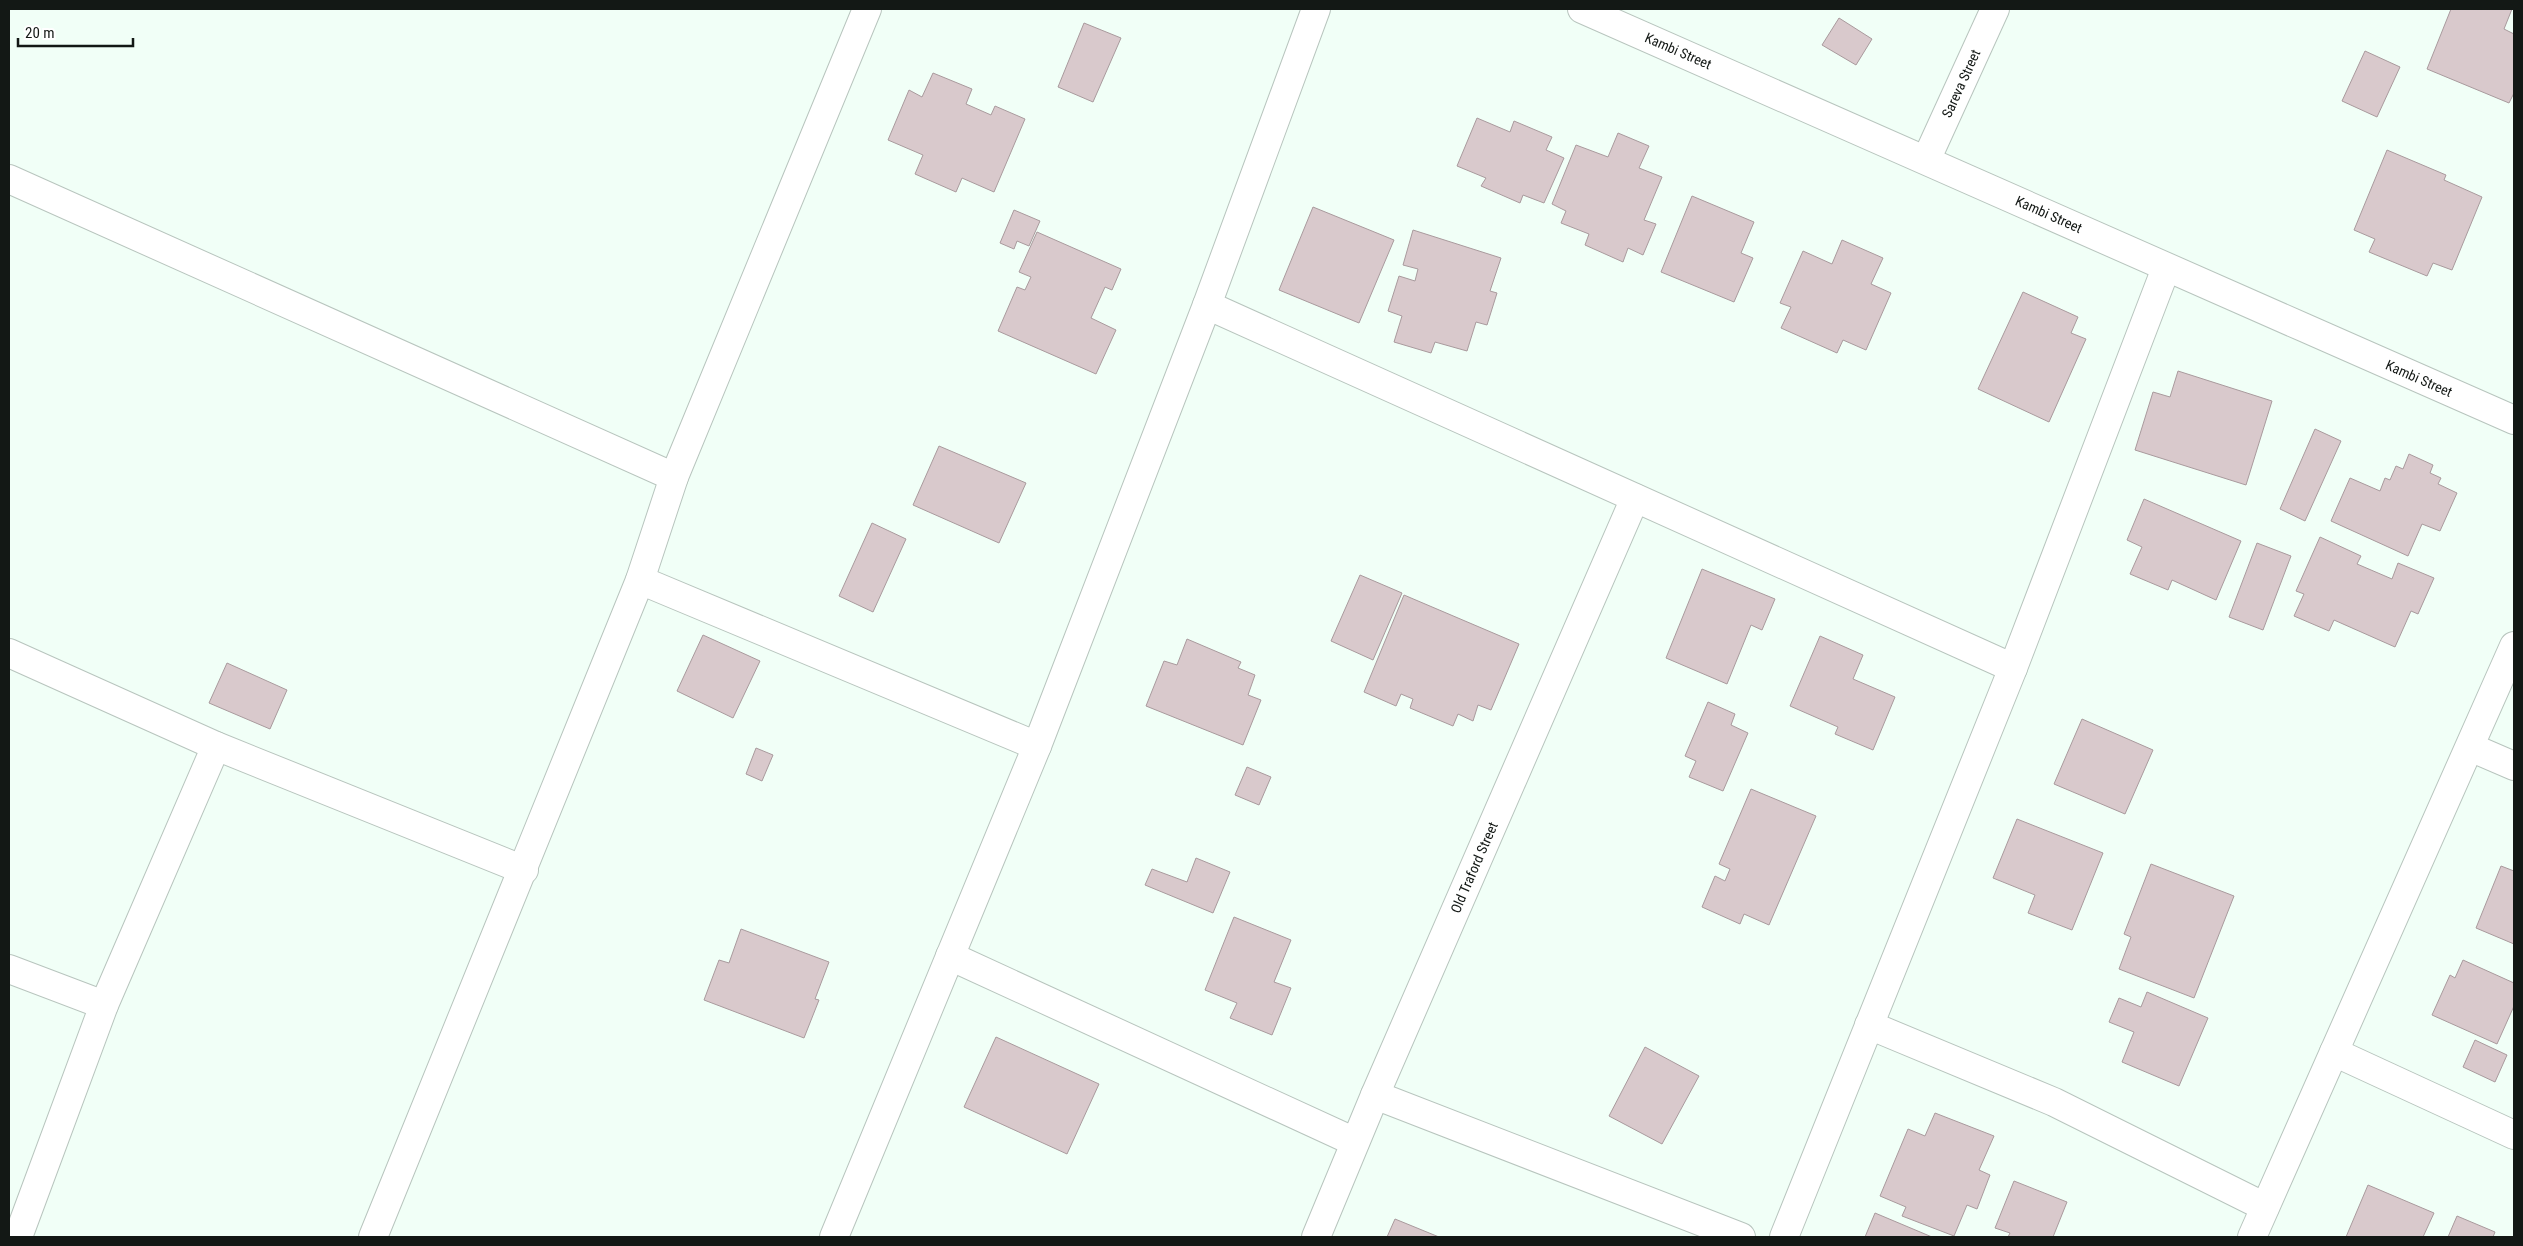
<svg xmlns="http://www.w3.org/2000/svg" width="2523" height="1246" font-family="'Roboto Condensed',sans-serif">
<rect width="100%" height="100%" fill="#f1fff7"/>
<path fill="#d9c9cc" stroke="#a99a9d" d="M2451,9H2512L2504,29L2514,34V93L2509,103L2427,69Z
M1839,18L1872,39L1856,65L1822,45Z
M1084,23L1121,38L1093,102L1058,87Z
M2365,51L2400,67L2377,117L2342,101Z
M933,73L972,89L966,104L991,115L995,106L1025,119L994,192L962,178L956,192L915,174L923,155L888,140L909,90L922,97Z
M1477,118L1510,132L1514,121L1552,137L1546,150L1564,158L1544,203L1523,195L1520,203L1481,186L1486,178L1457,166Z
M1618,133L1649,146L1639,168L1662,177L1644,220L1656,224L1643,255L1628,248L1623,262L1585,245L1589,234L1561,223L1566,211L1552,204L1576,145L1608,157Z
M2387,150L2446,175L2444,180L2482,197L2452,270L2433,263L2427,276L2369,252L2375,239L2354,230Z
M1692,196L1754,222L1741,253L1753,258L1734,302L1661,272Z
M1313,207L1394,240L1359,323L1279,290Z
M1014,210L1040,221L1029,246L1017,241L1014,249L1000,243Z
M1413,230L1501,258L1490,291L1497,293L1487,325L1476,322L1467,351L1435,342L1431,353L1394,342L1402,316L1388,311L1399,276L1415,281L1418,269L1403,265Z
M1037,232L1121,269L1112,290L1105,287L1091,318L1116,330L1096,374L998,331L1017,287L1025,290L1031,277L1019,272Z
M1842,240L1883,258L1871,284L1891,293L1866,350L1843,340L1837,353L1781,328L1791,307L1780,303L1803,251L1832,264Z
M2023,292L2078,317L2071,333L2086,339L2049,422L1978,389Z
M2178,371L2272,401L2246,485L2135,450L2153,392L2170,397Z
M2315,429L2341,441L2305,521L2280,509Z
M939,446L1026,483L999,543L913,505Z
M2409,454L2433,465L2430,473L2441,478L2438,484L2457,493L2440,531L2422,524L2408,556L2331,521L2350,478L2380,491L2385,478L2390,480L2396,466L2403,469Z
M2144,499L2241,541L2216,600L2172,580L2168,590L2130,574L2142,547L2127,540Z
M872,523L906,539L873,612L839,596Z
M2320,537L2361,556L2357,564L2392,579L2398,563L2434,578L2418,614L2411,611L2395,647L2334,620L2329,631L2294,616L2304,594L2296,591Z
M2257,543L2291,556L2263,630L2229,617Z
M1702,569L1775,599L1762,630L1751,625L1727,684L1666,658Z
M1360,575L1402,593L1373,660L1331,641Z
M1404,595L1519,644L1491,710L1478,705L1473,721L1458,714L1453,726L1410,708L1413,699L1401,694L1396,706L1364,692Z
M703,635L760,661L733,718L677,691Z
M1820,636L1863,655L1853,679L1895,697L1873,750L1835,734L1838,727L1790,706Z
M1187,639L1241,662L1238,668L1255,675L1248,695L1261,700L1243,745L1146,706L1164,661L1177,665Z
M227,663L287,690L270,729L209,703Z
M1708,702L1735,714L1731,725L1748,733L1723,791L1689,777L1696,761L1685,756Z
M2082,719L2153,750L2125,814L2054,784Z
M756,748L773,755L762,781L746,774Z
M1247,767L1271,777L1259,805L1235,795Z
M1751,789L1816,816L1769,925L1744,914L1740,924L1702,907L1715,876L1725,881L1730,869L1719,864Z
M2017,819L2103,853L2072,930L2028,913L2035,895L1993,878Z
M1196,858L1230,872L1213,913L1145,885L1152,869L1187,882Z
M2151,864L2234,896L2194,998L2119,969L2131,937L2124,934Z
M2501,866L2514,871V944L2476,928Z
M1234,917L1291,940L1274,982L1291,988L1272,1035L1230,1018L1237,1003L1205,990Z
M741,929L829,962L815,999L819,1000L804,1038L704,1000L719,960L729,963Z
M2463,960L2514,983V1006L2497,1044L2432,1015L2450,975L2455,978Z
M2147,992L2208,1018L2179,1086L2122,1062L2134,1032L2109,1022L2119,998L2141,1007Z
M996,1037L1099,1084L1067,1154L964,1107Z
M2475,1040L2507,1055L2495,1082L2463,1067Z
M1645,1047L1699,1076L1662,1144L1609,1116Z
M1935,1113L1994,1136L1979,1170L1990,1175L1977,1209L1967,1205L1954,1236L1902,1216L1906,1207L1880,1196L1908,1129L1925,1136Z
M2014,1181L2067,1202L2053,1237H2008L2010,1233L1995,1228Z
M2368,1185L2434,1213L2423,1237H2346Z
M1875,1213L1932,1237H1865Z
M2457,1216L2495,1232L2493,1237H2448Z
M1395,1219L1439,1237H1387Z"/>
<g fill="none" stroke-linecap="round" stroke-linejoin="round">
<g stroke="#b8c5be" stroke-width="30">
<g id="street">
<path id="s1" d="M1582,9C1894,144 2203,284 2514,420"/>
<path id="s2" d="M1927,158L1995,9"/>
<path d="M9,179L674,477"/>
<path d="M1207,305L2013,668"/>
<path d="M640,580L1037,746"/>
<path d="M9,653L216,746L524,870"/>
<path d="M2470,747L2514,766"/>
<path d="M950,956L1355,1142"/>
<path d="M9,969L104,1005"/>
<path d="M1869,1025L2054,1102L2265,1207"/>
<path d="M2334,1052L2514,1135"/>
<path d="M1375,1095L1741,1237"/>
<path d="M18,1237L104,1005L216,746"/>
<path d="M373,1237L640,580L674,477L867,9"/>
<path d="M834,1237L1037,746L1207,305L1316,9"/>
<path id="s3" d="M1316,1237L1375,1095L1635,498"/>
<path d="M1784,1237L2013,668L2166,268"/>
<path d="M2252,1237L2514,646"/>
</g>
</g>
<use href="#street" stroke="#fff" stroke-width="28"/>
</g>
<g text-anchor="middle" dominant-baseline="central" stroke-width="4.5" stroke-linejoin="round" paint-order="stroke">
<g font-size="14" fill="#131815" stroke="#fff">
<text stroke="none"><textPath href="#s1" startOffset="105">Kambi Street</textPath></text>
<text stroke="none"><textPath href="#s2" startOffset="82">Sareva Street</textPath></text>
<text stroke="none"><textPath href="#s1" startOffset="510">Kambi Street</textPath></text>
<text stroke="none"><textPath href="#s1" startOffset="915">Kambi Street</textPath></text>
<text stroke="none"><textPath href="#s3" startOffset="402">Old Traford Street</textPath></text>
</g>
</g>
<rect width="2523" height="1246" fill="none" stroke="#131815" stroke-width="20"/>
<path d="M18 38v8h115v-8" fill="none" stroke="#131815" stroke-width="2.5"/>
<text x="25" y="38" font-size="15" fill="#131815" stroke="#ffffff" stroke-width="4" paint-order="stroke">20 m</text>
</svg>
